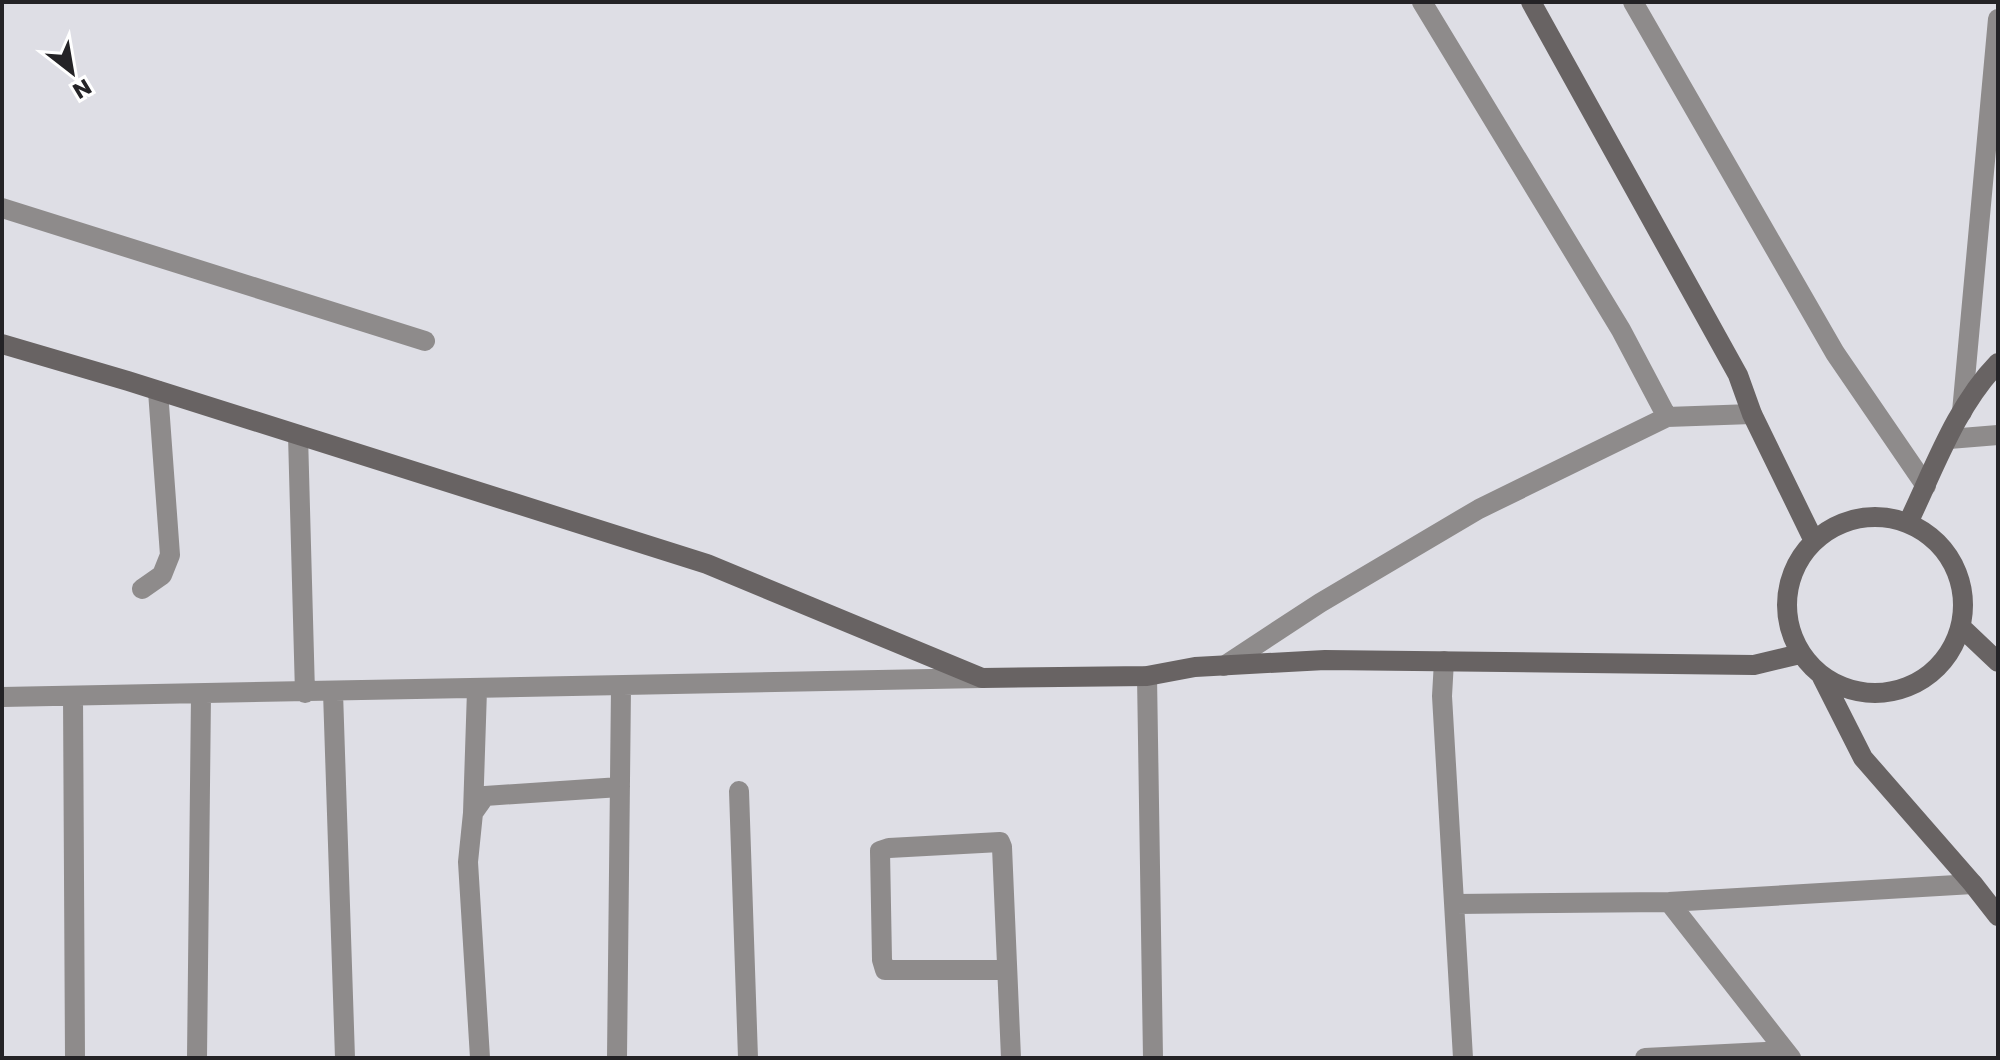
<svg xmlns="http://www.w3.org/2000/svg" width="2000" height="1060" font-family="Poppins,sans-serif">
<rect width="100%" height="100%" fill="#dedee5"/>
<g fill="none" stroke-linecap="round" stroke-linejoin="round">
<path stroke="#8e8b8b" stroke-width="20" d="M1422,2L1621,330L1667,417
M1633,2L1835,353L1926,486
M2,208L425,341
M1962,412L1998,19
M298,435L305,693
M1949,439L1998,435
M142,589L162,575L170,555L158,391
M1444,661L1442,696L1463,1058
M1224,666L1320,603L1479,509L1667,417L1752,414
M1147,676L1153,1058
M333,692L345,1058
M73,696L75,1058
M2,697L982,678
M739,791L748,1058
M473,813L477,690
M1669,902L1791,1058
M1456,904L1669,902L1973,884
M1007,970H885L882,960L880,851L889,848L1000,842L1002,847L1011,1058
M197,1058L201,694
M480,1058L468,862L473,813L485,796L620,787
M617,1058L621,687
M1645,1058L1785,1051"/>
<path stroke="#686363" stroke-width="20" d="M1531,2L1738,375L1752,414L1814,541
M2,344L128,381L707,564L982,678L1147,676L1195,667L1325,660L1754,665L1800,654
M1787 605a88 88 0 1 1 176 0a88 88 0 1 1-176 0Z
M1908,523C1934,469 1956,406 1998,363
M1961,627L1998,662
M1822,677L1863,758L1973,884L1998,916"/>
</g>
<rect width="2000" height="1060" fill="none" stroke="#242326" stroke-width="8"/>
<g transform="translate(72 72) rotate(149)" stroke="#ffffff" stroke-width="6" paint-order="stroke">
<path d="M0-6L14 30L0 20L-14 30Z" fill="#242326"/>
<text y="-12" font-size="22" font-weight="bold" text-anchor="middle" fill="#242326">N</text>
</g>
</svg>
